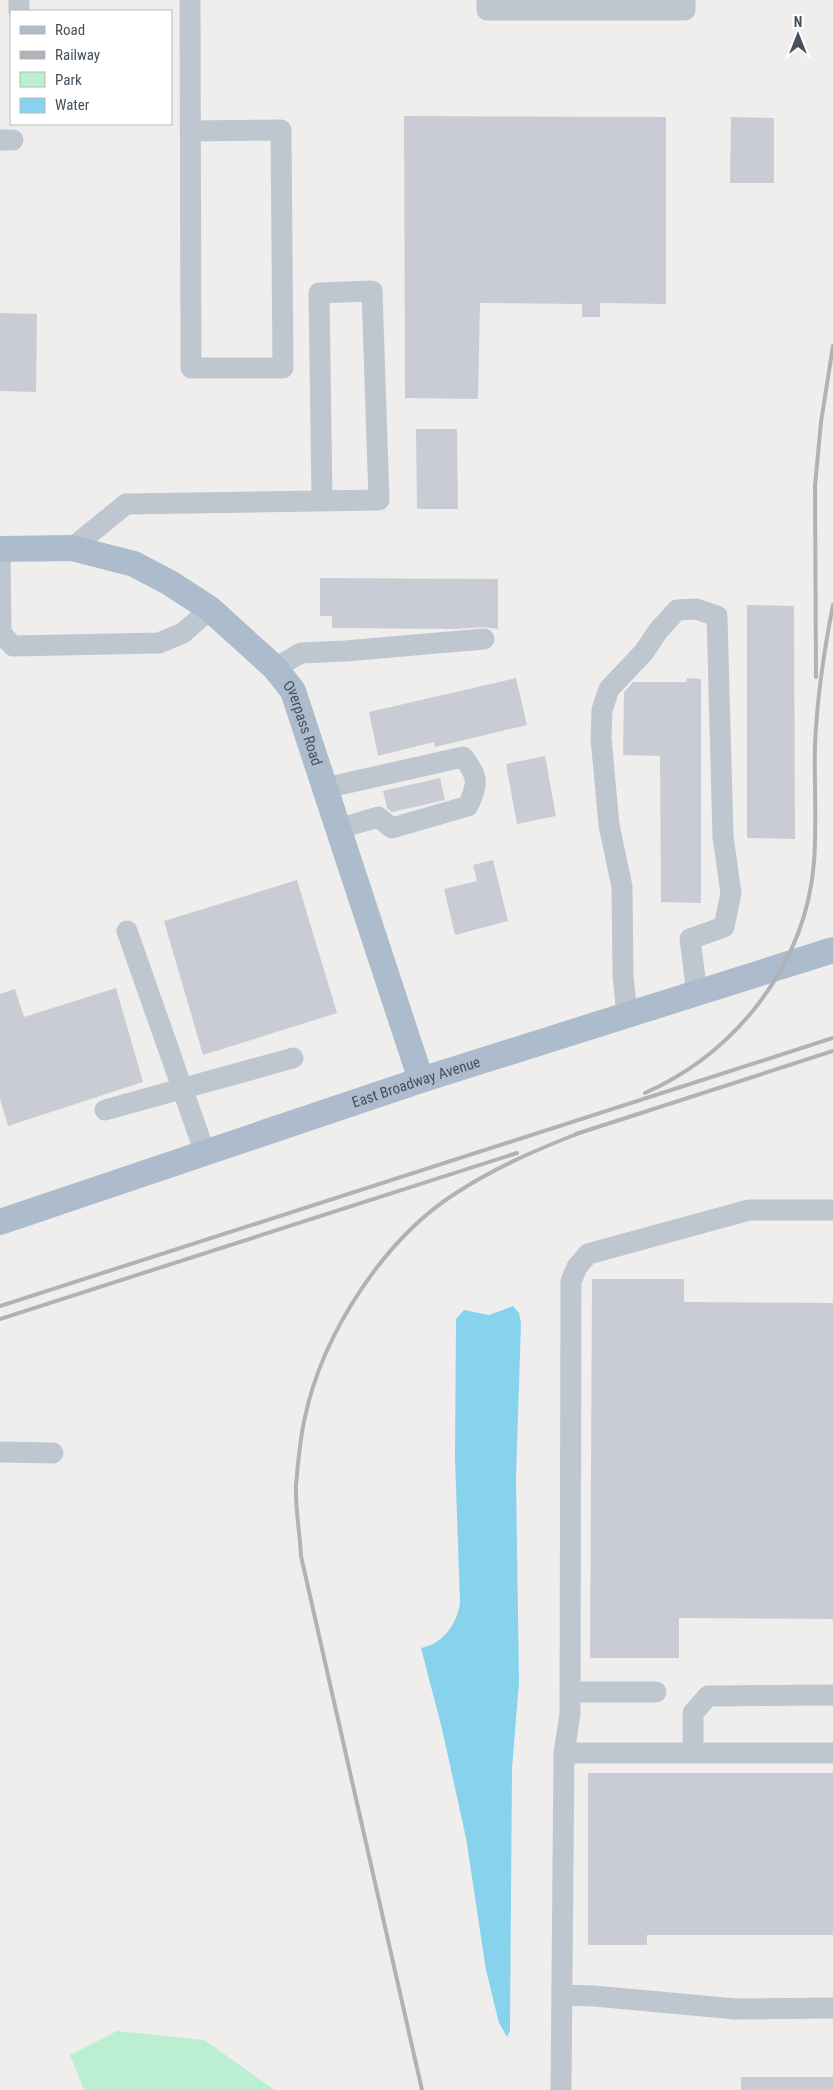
<svg xmlns="http://www.w3.org/2000/svg" width="833" height="2090" font-family="'Roboto Condensed',sans-serif">
<rect width="100%" height="100%" fill="#f0eeed"/>
<path fill="#baefd1" d="M117,2031L204,2040L275,2090H84L70,2055Z"/>
<path fill="#87d3ed" d="M513,1306L519,1313L521,1323L516,1478L519,1683L512,1768L510,2031L507,2037L499,2023L486,1970L466,1838L442,1729L421,1648C443,1644 457,1624 460,1603L455,1458L456,1319L464,1310L489,1315Z"/>
<path fill="#c9ccd4" d="M404,116L666,117V304L600,303V317H582V304L480,303L478,399L405,398Z
M731,117L774,118V183H730Z
M0,313L37,314L36,392L0,391Z
M416,429H457L458,509H417Z
M320,578L498,579V629L483,627L457,629L332,628V616H320Z
M747,605L794,606L795,839L747,838Z
M516,678L527,725L435,747L434,742L378,756L369,712Z
M687,678L701,679V903L661,902L660,756L623,755L624,692L633,682H686Z
M545,756L556,816L517,824L506,764Z
M440,778L445,800L392,812L387,808L383,791Z
M493,860L508,921L455,935L444,889L477,881L473,865Z
M297,880L337,1013L203,1055L164,921Z
M116,988L143,1082L8,1126L0,1099V994L15,989L24,1017Z
M592,1279H684V1302L833,1303V1619L679,1618V1658H590Z
M588,1773H833V1935H647V1945H588Z
M741,2077H833V2090H741Z"/>
<g fill="none" stroke-linecap="round" stroke-linejoin="round">
<path stroke="#bec7d0" stroke-width="21" d="M19,0V11
M190,0L191,368H283L281,130L191,131
M487,0V10H685V0
M0,140H13
M72,548L126,504L379,500L372,291L319,293L322,501
M0,551L1,633L13,646L159,643L183,633L210,609
M275,668L301,653L345,651L484,639
M325,788L463,757C479,777 478,784 468,806L392,828L378,817L338,829
M127,931L205,1153
M627,1016L623,975L622,887L609,825L601,738L602,710L609,689L644,652L658,631L677,610L696,609L717,616L723,837L731,893L724,927L690,939L697,994
M105,1110L293,1058
M0,1452L53,1453
M570,1692H656
M564,1753H833
M693,1753V1713L708,1696L833,1695
M562,1995L594,1996L736,2009L833,2008
M561,2090L564,1753L570,1714L571,1281L577,1267L588,1254L749,1210H833"/>
<g stroke="#acbccd" stroke-width="26">
<path id="s1" d="M0,549L72,548L134,564L170,583L210,609L275,668L293,691L421,1080"/>
<path id="s2" d="M0,1222L421,1080L833,950"/>
</g>
<path stroke="#b0b2b8" stroke-width="4" d="M816,677L815,486L821,422L833,346
M645,1093C737,1052 806,964 814,862C817,823 814,784 815,745C817,698 824,651 833,605
M576,1134L833,1051
M0,1306L833,1038
M0,1319L517,1153
M422,2090L301,1556C300,1533 295,1508 296,1485C298,1463 300,1438 305,1417C323,1333 384,1239 456,1193C496,1167 538,1149 582,1132"/>
</g>
<g text-anchor="middle" dominant-baseline="central" stroke-width="4" stroke-linejoin="round" paint-order="stroke">
<g font-size="15" fill="#45505b" stroke="#fff">
<text stroke="none"><textPath href="#s1" startOffset="375">Overpass Road</textPath></text>
<text stroke="none"><textPath href="#s2" startOffset="439">East Broadway Avenue</textPath></text>
</g>
</g>
<rect x="10" y="10" width="162" height="115" fill="#ffffff" stroke="#b5b9bd"/>
<rect x="20" y="26" width="25" height="8" fill="#acbccd" stroke="#b5b9bd"/>
<text x="55" y="35" font-size="15" fill="#45505b">Road</text>
<rect x="20" y="51" width="25" height="8" fill="#b0b2b8" stroke="#b5b9bd"/>
<text x="55" y="60" font-size="15" fill="#45505b">Railway</text>
<rect x="20" y="72" width="25" height="15" fill="#baefd1" stroke="#b5b9bd"/>
<text x="55" y="85" font-size="15" fill="#45505b">Park</text>
<rect x="20" y="98" width="25" height="15" fill="#87d3ed" stroke="#b5b9bd"/>
<text x="55" y="110" font-size="15" fill="#45505b">Water</text>
<g transform="translate(798 35)" stroke="#ffffff" stroke-width="4" paint-order="stroke">
<path d="M0-4L9 19L0 12L-9 19Z" fill="#45505b"/>
<text y="-8" font-size="14" font-weight="bold" text-anchor="middle" fill="#45505b">N</text>
</g>
</svg>
